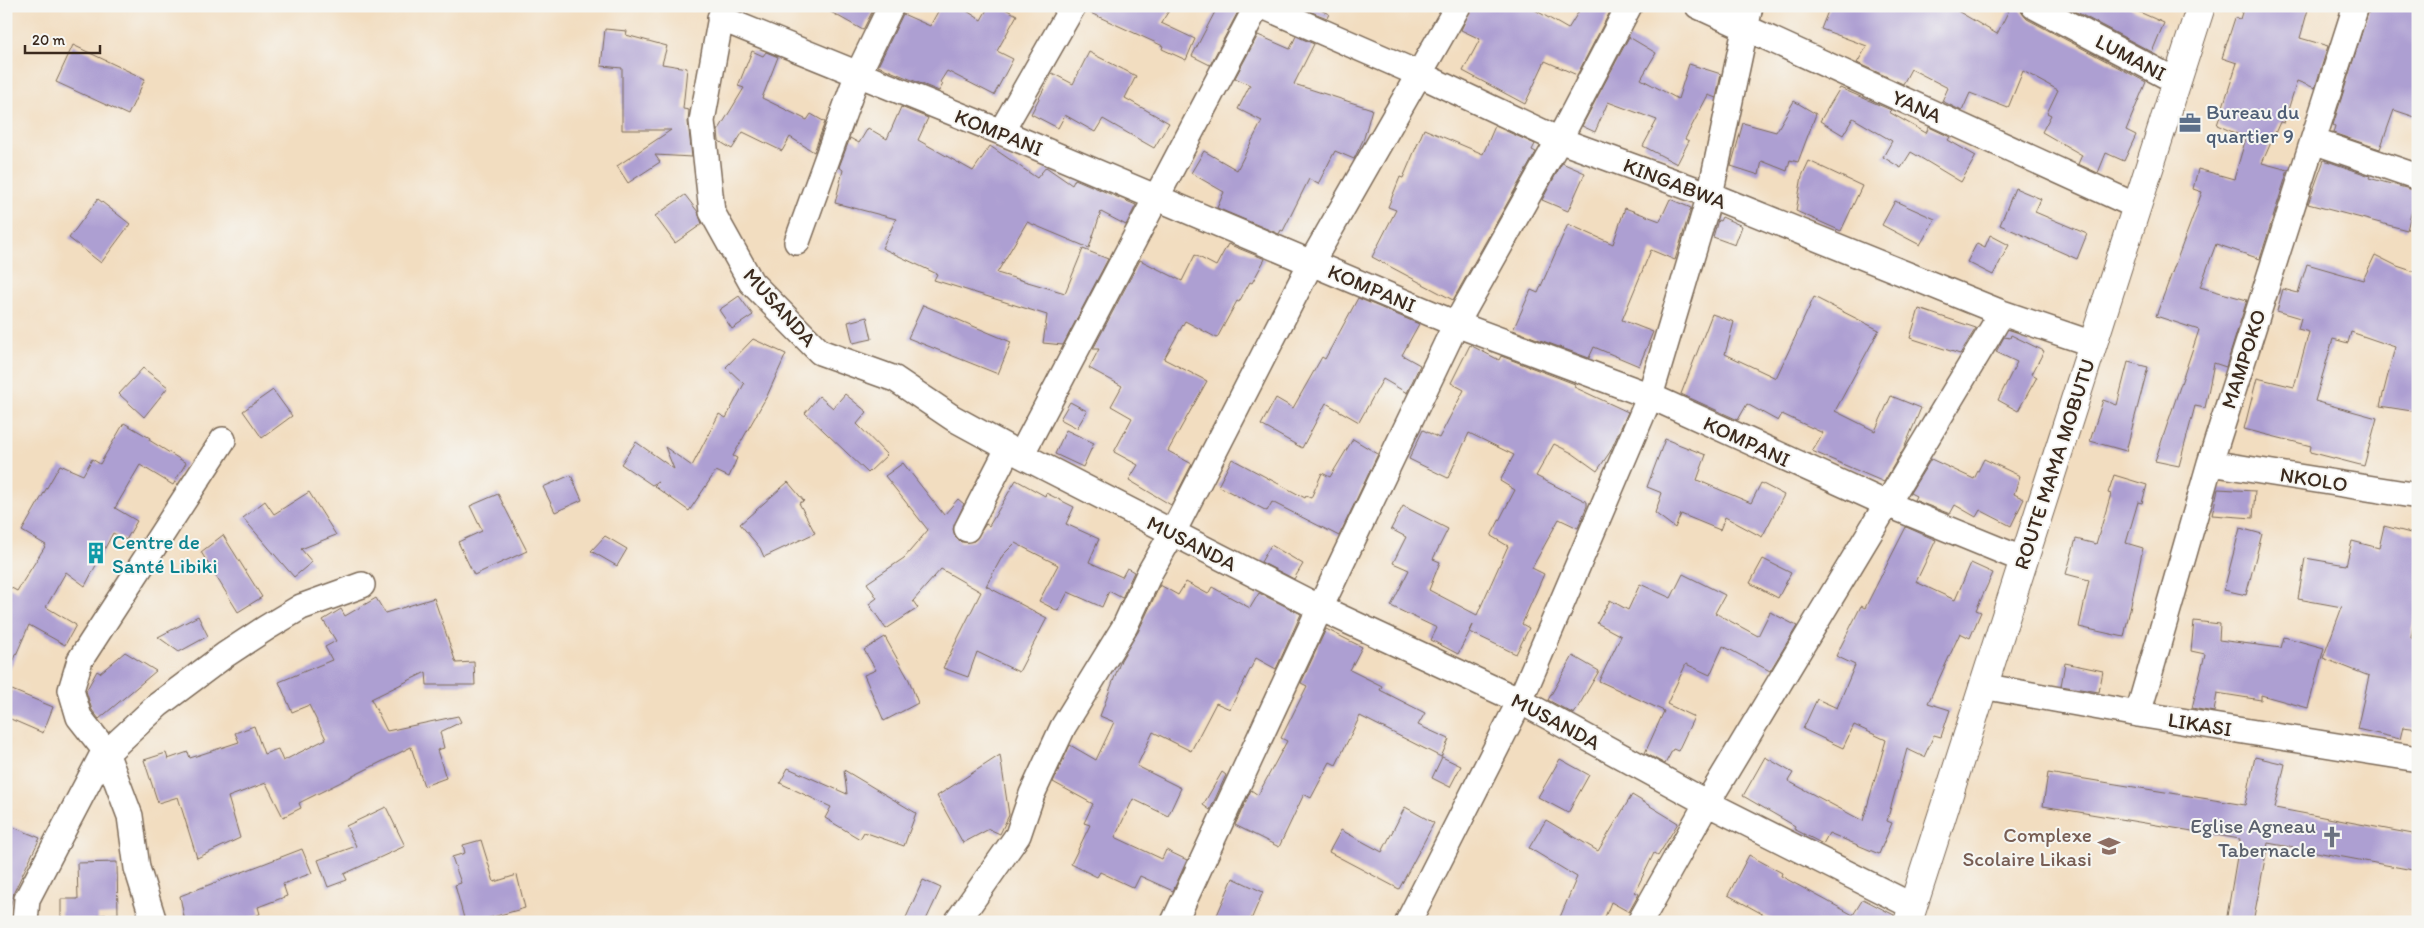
<svg xmlns="http://www.w3.org/2000/svg" width="2424" height="928" font-family="Itim,sans-serif">
<rect width="100%" height="100%" fill="#f6f6f2"/>
<filter id="ink" filterUnits="userSpaceOnUse"><feTurbulence type="fractalNoise" baseFrequency=".02" numOctaves="2"/><feDisplacementMap in="SourceGraphic" scale="10" xChannelSelector="R" yChannelSelector="G"/><feConvolveMatrix kernelMatrix="1 2 1 2 8 2 1 2 1" color-interpolation-filters="sRGB"/></filter>
<filter id="wash" filterUnits="userSpaceOnUse"><feTurbulence type="fractalNoise" baseFrequency=".0096" numOctaves="4" result="noise"/><feDisplacementMap in="SourceGraphic" scale="20" xChannelSelector="R" yChannelSelector="G"/><feGaussianBlur stdDeviation="1.12" result="paint"/><feColorMatrix in="noise" values="0 0 0 0 0 0 0 0 0 0 0 0 0 0 0 0 0 1.4 0 .05"/><feComposite in="paint" operator="in"/></filter>
<g filter="url(#wash)">
<rect width="100%" height="100%" fill="#f2ddc0"/>
<g id="blocks">
<path fill="#ad9fd2" d="M820,6H875L863,30Z
M941,6H959L981,20L989,6H999L1017,15L997,51L1013,59L994,95L947,71L940,82L943,84L939,91L878,66L903,14L930,26Z
M1087,6H1172L1161,23L1195,39L1186,60L1162,49L1163,46L1086,11Z
M1218,6H1241L1210,65L1192,56Z
M1312,6L1329,14L1327,18L1309,11Z
M1472,6H1528L1568,29L1582,6H1613L1577,75L1545,61L1525,104L1463,71L1480,39L1461,30Z
M1830,6H1949L1997,34L2011,6H2020L2022,13L2027,19L2146,82L2126,130L2136,135L2124,161L2106,153L2098,173L2078,164L2082,155L2042,132L2051,115L2047,113L2058,90L2023,71L2008,108L1970,93L1962,111L1942,101L1948,88L1911,69L1903,84L1857,63L1867,46L1821,29Z
M2065,6H2126L2164,23L2152,52Z
M2244,6H2309L2300,38L2328,46L2315,88L2297,81L2284,123L2280,122L2262,163L2288,170L2260,259L2216,244L2200,287L2247,300L2226,367L2214,363L2205,408L2195,406L2179,466L2155,461L2199,330L2156,316L2202,192L2193,189L2198,169L2234,179L2246,138L2217,125L2237,63L2222,58L2235,18L2240,19Z
M2370,6H2418V118L2394,110L2380,149L2333,133L2335,126L2333,125Z
M605,29L627,31L626,35L667,46L662,64L687,68L683,109L689,110L688,122L692,157L655,155L660,162L628,183L617,166L671,130H622V68L601,66Z
M1258,35L1290,49L1296,36L1314,44L1294,84L1372,109L1364,138L1354,159L1335,151L1318,184L1309,179L1283,231L1281,230L1279,234L1217,208L1224,192L1191,173L1204,151L1237,170L1262,121L1238,109L1250,85L1235,78Z
M1629,37L1656,53L1641,79L1678,99L1689,64L1721,74L1716,98L1708,95L1685,139L1689,141L1677,164L1643,146L1657,120L1608,102L1595,132L1582,126Z
M73,45L145,79L128,115L56,82Z
M752,51L763,56L766,52L778,57L762,98L807,120L811,114L825,122L814,152L790,137L782,151L743,132L732,149L719,141L718,131L744,88L738,86Z
M1089,52L1136,76L1125,98L1169,123L1154,148L1103,119L1095,132L1065,115L1058,128L1031,114L1052,73L1073,84Z
M1840,88L1891,110L1889,112L1926,133L1929,127L1950,137L1948,140L1976,156L1961,182L1911,152L1901,168L1883,157L1892,141L1853,118L1843,135L1820,121Z
M1794,101L1816,114L1798,162L1790,160L1787,171L1762,161L1759,175L1731,166L1743,123L1776,132Z
M901,107L928,118L918,140L973,171L990,146L1037,178L1046,167L1072,185L1075,179L1136,205L1126,225L1101,212L1089,248L1027,222L997,273L1065,293L1083,249L1108,259L1063,345L1043,343L1047,315L934,280L937,274L882,248L896,219L835,203L843,170L839,167L850,138L859,143L868,128L887,139Z
M1495,126L1535,144L1532,150L1536,152L1453,300L1372,257L1396,210L1388,207L1400,177L1403,178L1424,129L1483,154Z
M2324,160L2370,176L2369,178L2417,191L2407,230L2308,204Z
M1809,161L1862,186L1841,231L1796,211L1802,176Z
M1562,163L1585,173L1568,211L1542,200Z
M2015,188L2041,199L2035,212L2087,234L2077,259L2000,225Z
M685,195L698,212L702,224L675,243L655,216Z
M98,199L130,224L101,263L69,238Z
M1670,199L1691,208L1675,260L1651,250L1622,320L1653,332L1639,366L1594,347L1589,358L1513,330L1531,290L1538,293L1568,224L1613,244L1625,208L1660,221Z
M1895,201L1935,219L1920,245L1882,225Z
M1722,217L1742,226L1735,245L1713,237L1718,220L1720,221Z
M1990,235L2009,245L1993,275L1967,262L1977,243L1985,247Z
M1228,244L1265,259L1252,283L1250,282L1239,302L1237,301L1217,338L1185,321L1164,359L1207,381L1168,451L1192,464L1171,505L1129,480L1138,465L1114,452L1132,418L1111,406L1122,386L1089,368L1099,349H1093L1140,260L1182,281L1195,255L1216,266Z
M2375,255L2397,266L2418,273V412L2380,406L2395,347L2351,332L2348,343L2333,339L2315,401L2377,418L2364,466L2310,452L2311,446L2244,429L2257,378L2294,387L2309,332L2298,329L2301,318L2277,311L2283,289L2298,293L2307,264L2363,280Z
M739,296L753,315L732,329L719,310Z
M1814,297L1879,330L1835,411L1875,431L1891,396L1921,408L1905,446L1884,482L1812,451L1823,433L1782,414L1778,421L1747,404L1738,420L1681,394L1712,314L1734,322L1725,354L1776,378Z
M1358,298L1419,324L1402,355L1420,365L1407,393L1383,379L1359,422L1326,403L1302,448L1261,425L1276,398L1293,408L1322,357L1325,359Z
M923,305L1011,342L998,374L908,338Z
M1919,309L1976,328L1960,354L1910,338Z
M867,317L872,339L853,343L848,322Z
M2011,335L2044,351L2032,374L2037,377L2018,411L1998,400L2017,362L1996,352L2004,337L2010,338Z
M753,339L786,354L767,396L733,456L737,458L729,477L716,471L689,511L654,486L658,482L652,485L621,464L636,442L674,469L665,447L692,466L719,414L726,418L744,384L726,367Z
M1470,345L1499,360L1501,356L1575,384L1574,387L1628,412L1610,452L1597,471L1572,453L1554,444L1536,476L1587,502V506L1578,528L1559,519L1532,568L1544,574L1522,624L1529,628L1516,654L1470,632L1473,625L1458,654L1431,640L1437,628L1391,606L1409,570L1393,563L1406,537L1391,529L1403,506L1448,529L1433,559L1440,562L1429,590L1477,615L1508,546L1491,536L1515,490L1500,481L1514,455L1469,433L1448,478L1409,459L1423,430L1439,438L1464,390L1451,383Z
M2128,362L2148,367L2126,451L2090,441L2103,400L2117,405Z
M143,368L168,387L144,417L119,394Z
M273,390L292,416L262,438L243,411Z
M845,394L867,412L857,424L887,455L868,473L805,413L819,396L833,408Z
M1070,402L1087,411L1077,428L1060,419Z
M124,423L150,438L149,440L186,463L173,485L140,465L115,508L137,521L126,540L113,533L85,586L66,572L46,607L76,625L65,645L29,625L6,678V585L17,591L46,545L22,531L60,465L83,475L92,459L100,464Z
M1066,430L1094,443L1083,467L1055,454Z
M1353,439L1378,454L1339,536L1272,502L1267,511L1218,486L1232,459L1305,498L1306,496L1311,498L1322,473L1330,477Z
M1665,439L1706,455L1697,480L1751,503L1761,483L1784,495L1762,537L1725,517L1720,530L1681,514L1675,528L1655,513L1662,493L1647,487Z
M1931,459L1974,479L1984,459L2020,476L2014,494L2024,499L2011,526L1980,510L1976,517L1955,505L1950,514L1914,500L1916,496L1910,493Z
M903,463L944,515L958,499L964,504L953,529L955,536L961,542L974,541L986,524L989,526L1016,480L1045,496L1046,493L1074,507L1066,524L1099,539L1089,562L1122,577L1127,568L1134,572L1122,598L1109,591L1102,607L1068,592L1058,611L1039,601L1058,565L1015,543L1003,555L986,586L1047,618L1019,672L977,652L968,677L943,668L981,592L941,569L913,601L918,608L886,629L869,604L877,598L867,583L904,558L928,530L885,476Z
M571,475L582,500L555,512L543,487Z
M2114,475L2147,485L2142,503L2138,502L2126,543L2143,548L2124,637L2079,627L2089,580L2066,574L2076,539L2096,544L2111,494L2108,493Z
M788,482L804,501L799,503L815,533L764,557L760,548L740,524Z
M2218,489L2255,491L2253,518L2212,515Z
M309,492L336,535L301,549L312,562L294,577L243,518L265,501L274,514Z
M498,494L527,551L474,575L458,542L482,531L470,506Z
M2384,526L2418,535V604L2411,638L2418,639V729L2403,727L2400,739L2357,729L2369,676L2323,658L2342,607L2298,599L2305,558L2346,565L2352,541L2379,548Z
M1906,527L1936,540L1916,582L1955,600L1971,563L1993,573L1976,610L1981,612L1970,638L1960,633L1928,703L1950,710L1941,737L1934,735L1924,757L1907,749L1887,821L1892,823L1879,854L1829,833L1823,844L1794,829L1795,826L1743,796L1765,757L1793,773L1788,781L1863,821L1886,740L1854,725L1843,748L1803,729L1817,699L1837,708L1855,665L1836,656L1861,606L1865,608Z
M2240,528L2262,534L2246,595L2224,590Z
M223,535L262,597L238,612L201,552Z
M605,536L627,549L617,566L591,551Z
M1271,545L1303,564L1294,579L1261,562Z
M1763,559L1791,573L1778,598L1750,583Z
M1683,574L1725,595L1715,613L1758,636L1770,612L1797,626L1770,671L1723,646L1710,675L1686,664L1667,704L1694,717L1678,751L1673,749L1665,764L1645,753L1664,711L1599,681L1621,636L1597,623L1610,600L1628,610L1640,584L1671,598Z
M1186,582L1208,594L1212,587L1250,608L1259,593L1301,614L1276,669L1256,658L1230,709L1216,703L1191,751L1153,732L1137,766L1181,788L1168,816L1133,799L1115,837L1162,859L1166,850L1187,860L1173,891L1140,876L1134,888L1100,872L1097,877L1071,864L1090,825L1084,823L1093,804L1053,782L1070,745L1096,760L1114,722L1100,716L1121,660L1138,632L1160,585L1178,595Z
M376,598L385,613L434,598L456,663L474,662L475,685H427L426,672L371,699L387,731L458,716L461,722L440,732L444,748L437,750L446,778L424,786L411,747L299,803L301,808L283,817L266,783L228,797L240,838L197,858L178,797L158,803L144,760L166,753L168,759L188,752L190,758L239,742L235,733L254,726L264,754L278,749L283,761L326,739L309,705L292,712L279,682L332,660L325,647L336,641L323,620L341,609L345,616Z
M198,616L208,636L179,652L158,637Z
M2194,621L2220,624L2219,640L2281,648L2284,637L2324,648L2308,708L2261,695V700L2217,693L2214,712L2192,708L2205,654L2191,651Z
M1326,629L1362,647L1350,670L1382,686L1380,690L1425,713L1418,725L1449,739L1441,757L1360,716L1336,765L1330,762L1311,798L1304,794L1279,847L1235,825L1251,790L1258,795L1287,741L1281,738L1307,686L1301,683Z
M885,637L909,680L918,703L884,721L864,675L876,670L864,650Z
M125,652L156,671L99,719L92,710L86,691L97,671L100,673Z
M1573,656L1599,671L1574,714L1548,700Z
M2065,663L2103,671L2099,692L2061,686Z
M12,690L53,707L43,733L6,717V704Z
M1000,755L1009,815L1000,834L989,829L963,843L937,796Z
M1442,757L1461,766L1450,787L1432,778Z
M2255,757L2285,764L2275,808L2418,835V871L2268,843L2253,922H2226L2240,839L2043,806L2048,773L2245,805Z
M1560,759L1589,775L1568,813L1538,797Z
M788,768L847,794L844,770L916,813L904,846L864,832L860,839L825,818L831,807L780,783Z
M1222,772L1226,775L1210,810L1203,805Z
M1632,795L1678,823L1658,856L1654,853L1635,892L1639,894L1629,912L1611,902L1603,922H1558L1577,877L1529,848L1546,820L1598,851Z
M386,807L405,846L344,874L347,880L328,887L318,860L356,846L346,826Z
M1405,807L1434,823L1399,889L1329,852L1341,830L1382,852Z
M6,824L40,838L14,892L7,918Z
M481,840L494,882L517,875L525,908L475,922H465L455,885L461,883L452,857L465,853L463,845Z
M302,849L312,873L283,884L287,896L258,907L260,914L240,922H185L180,896Z
M1749,855L1782,873L1781,876L1853,915L1863,899L1894,915L1893,922H1777L1728,895Z
M117,862L118,914L98,915V922H61V899H78L77,863Z
M1233,878L1263,892L1250,922H1214Z
M923,880L941,888L925,922H904Z"/>
</g>
</g>
<g filter="url(#ink)">
<use href="#blocks" fill-opacity="0" stroke="#7b6957" stroke-width="1"/>
<g fill="none" stroke-linecap="round" stroke-linejoin="round">
<g stroke="#7b6957" stroke-width="28">
<path id="minor" d="M723,6L702,121L712,212L751,282L820,352L895,379L953,418L1021,455L1320,608L1520,701L1707,803L1912,906
M1263,6L1419,74L1559,140L1710,195L2002,313L2093,344
M1698,6L2136,206
M2034,6L2176,81
M720,18L1001,132L1456,324L1650,396L1887,504L2024,560
M1001,132L1073,6
M2313,141L2418,177
M797,242L857,76L891,6
M1021,455L1257,6
M2210,463L2418,496
M967,529L1008,449
M1982,686L2138,714L2418,759
M2138,714L2210,463L2356,6
M25,922L27,899L105,750L79,717L71,690L80,660L223,440
M154,922L137,868L130,816L105,750L113,747L158,705L225,655L266,628L301,607L362,585
M957,922L1018,835L1032,794L1063,727L1125,626L1150,572L1173,532L1311,263L1458,6
M1174,922L1320,608L1456,324L1559,140L1629,6
M1408,922L1520,701L1650,396L1710,195L1750,6
M1640,922L1707,803L2002,313"/>
</g>
<g stroke="#7b6957" stroke-width="30">
<path id="tertiary" d="M1908,922L2201,6"/>
</g>
<use href="#minor" stroke="#fff" stroke-width="25"/>
<use href="#tertiary" stroke="#fff" stroke-width="28"/>
</g>
</g>
<defs>
<g id="office-bare" transform="scale(1.725)"><path d="M-6-3h4V-5.5h4V-3h4V5H-6ZM-1-4.5V-3h2v-1.5ZM-6 0V1H6V0Z" fill="#5c6f8a" stroke="#f6f6f2" stroke-width="2.5" paint-order="stroke"/></g>
<g id="building-bare" transform="scale(1.725)"><path d="M-4-6H4V6H1V3H-1V6H-4ZM-2.5-4.3h1.7v1.8h-1.7ZM.8-4.3h1.7v1.8H.8ZM-2.5-1h1.7V.8h-1.7ZM.8-1h1.7V.8H.8Z" fill="#0f9aa8" stroke="#f6f6f2" stroke-width="2.5" paint-order="stroke"/></g>
<g id="church-bare" transform="scale(1.725)"><path d="M-1.2-6h2.4v3.5h3.3v2.4h-3.3V6h-2.4V-.1h-3.3v-2.4h3.3Z" fill="#6b7280" stroke="#f6f6f2" stroke-width="2.5" paint-order="stroke"/></g>
<g id="school-bare" transform="scale(1.725)"><path d="M0-5L7-2L0 1L-7-2ZM-4 1L0 2.5L4 1V4Q0 6-4 4Z" fill="#8d6e63" stroke="#f6f6f2" stroke-width="2.5" paint-order="stroke"/></g>
</defs>
<g fill-rule="evenodd">
<use href="#office-bare" x="2190" y="123"/>
<use href="#building-bare" x="96" y="553"/>
<use href="#church-bare" x="2332" y="837"/>
<use href="#school-bare" x="2109" y="846"/>
</g>
<g text-anchor="middle" dominant-baseline="central" stroke-width="4" stroke-linejoin="round" paint-order="stroke">
<g font-size="21" fill="#3b2a1e" stroke="#f6f6f2">
<text transform="translate(2131 57) rotate(28)">LUMANI</text>
<text transform="translate(1917 106) rotate(24)">YANA</text>
<text transform="translate(999 132) rotate(22)">KOMPANI</text>
<text transform="translate(1675 183) rotate(21)">KINGABWA</text>
<text transform="translate(1372 288) rotate(23)">KOMPANI</text>
<text transform="translate(780 307) rotate(48)">MUSANDA</text>
<text transform="translate(2243 359) rotate(-72)">MAMPOKO</text>
<text transform="translate(1747 441) rotate(25)">KOMPANI</text>
<text transform="translate(2054 464) rotate(-72)">ROUTE MAMA MOBUTU</text>
<text transform="translate(2314 479) rotate(9)">NKOLO</text>
<text transform="translate(1192 543) rotate(27)">MUSANDA</text>
<text transform="translate(1556 721) rotate(28)">MUSANDA</text>
<text transform="translate(2200 724) rotate(9)">LIKASI</text>
</g>
<g font-size="21" fill="#4e5e75" stroke="#f6f6f2" text-anchor="start">
<text x="2206" y="111">Bureau du<tspan x="2206" dy="24">quartier 9</tspan></text>
</g>
<g font-size="21" fill="#0d838f" stroke="#f6f6f2" text-anchor="start">
<text x="112" y="541">Centre de<tspan x="112" dy="24">Santé Libiki</tspan></text>
</g>
<g font-size="21" fill="#5b616d" stroke="#f6f6f2" text-anchor="end">
<text x="2316" y="825">Eglise Agneau<tspan x="2316" dy="24">Tabernacle</tspan></text>
</g>
<g font-size="21" fill="#785e54" stroke="#f6f6f2" text-anchor="end">
<text x="2092" y="834">Complexe<tspan x="2092" dy="24">Scolaire Likasi</tspan></text>
</g>
</g>
<rect width="2424" height="928" fill="none" stroke="#f6f6f2" stroke-width="25"/>
<path d="M25 45v8h75v-8" fill="none" stroke="#3b2a1e" stroke-width="2.5"/>
<text x="32" y="45" font-size="15" fill="#3b2a1e" stroke="#f6f6f2" stroke-width="4" paint-order="stroke">20 m</text>
</svg>
